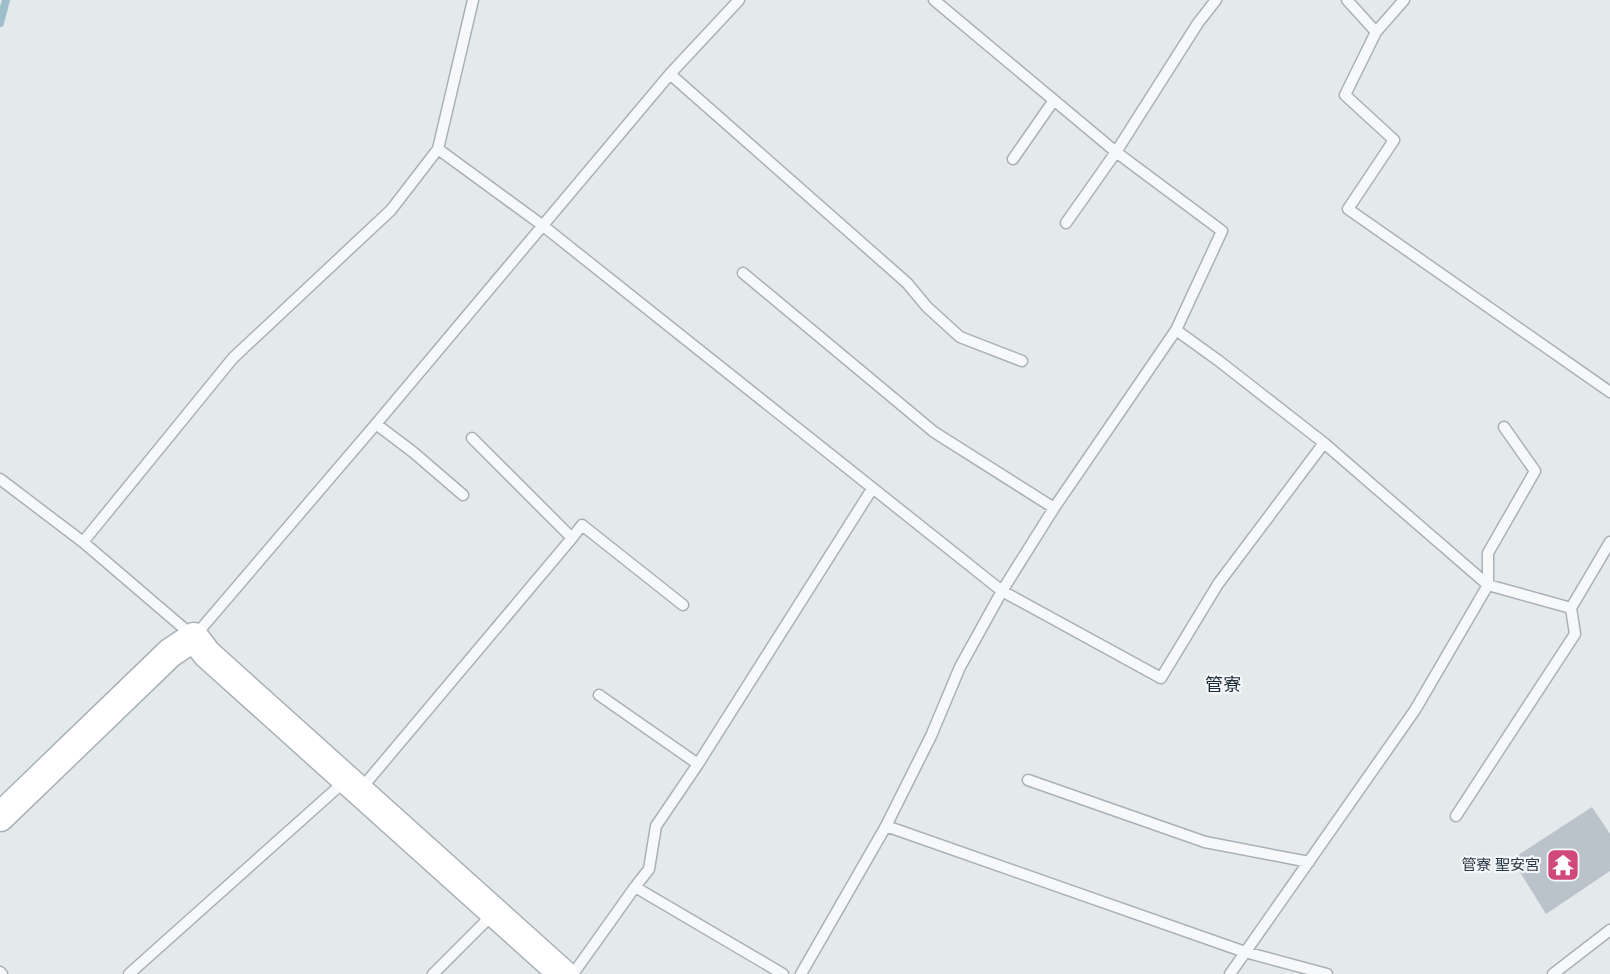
<svg xmlns="http://www.w3.org/2000/svg" width="1610" height="974" font-family="'Nunito Sans','Noto Sans TC',sans-serif">
<rect width="100%" height="100%" fill="#e4e9ec"/>
<g fill="none" stroke-linecap="round" stroke-linejoin="round">
<path stroke="#9fbecc" stroke-width="8" d="M0,23L6,0"/>
</g>
<path fill="#bbc3ca" d="M1592,807L1610,834V871L1546,914L1512,859Z"/>
<g fill="none" stroke-linecap="round" stroke-linejoin="round">
<g stroke="#a9b1b7" stroke-width="13">
<path id="lane" d="M1347,0L1376,32L1345,95L1394,140L1348,209L1610,392
M1376,32L1404,0
M670,74L907,283L927,307L960,337L1022,361
M438,149L473,0
M1013,159L1054,100
M1066,223L1116,152L1198,23L1216,0
M743,273L934,432L1054,508
M1176,330L1219,361L1324,443L1488,585L1571,608L1575,634L1456,816
M376,424L413,452L463,495
M0,479L83,542L194,637L376,424L670,74L739,0
M572,538L582,525L683,605
M83,542L233,358L391,210L438,149L542,225L1002,591L1161,678L1218,584L1324,443
M1571,608L1610,542
M599,695L698,764L872,489
M1028,780L1205,842L1309,862
M360,790L572,538L472,438
M886,826L1245,952L1327,974
M635,887L649,869L656,826L698,764
M0,972L2,974
M129,974L345,781
M433,974L494,913
M573,974L635,887L783,974
M801,974L886,826L931,736L960,667L1002,591L1054,508L1176,330L1222,231L1116,152L934,0
M1230,974L1415,710L1488,585V553L1535,471L1504,427
M1553,974L1610,930"/>
</g>
<g stroke="#a9b1b7" stroke-width="31">
<path id="secondary" d="M0,817L170,653L194,637L207,654L563,974"/>
</g>
<use href="#lane" stroke="#f7f8fa" stroke-width="10"/>
<use href="#secondary" stroke="#fff" stroke-width="28"/>
</g>
<defs>
<g id="temple-square" transform="scale(1.725)"><rect x="-9" y="-9" width="18" height="18" rx="4" fill="#d1497a" stroke="#f4f7f9"/><path d="M0-6L5-2H3V0L6.5 2.5H4V6H1.5V3h-3V6H-4V2.5H-6.5L-3 0V-2H-5Z" fill="#fff"/></g>
</defs>
<g fill-rule="evenodd">
<use href="#temple-square" x="1563" y="865"/>
</g>
<g text-anchor="middle" dominant-baseline="central" stroke-width="4.5" stroke-linejoin="round" paint-order="stroke">
<g font-size="15" fill="#2b3a45" stroke="#f4f7f9" text-anchor="end">
<text x="1540" y="865">管寮 聖安宮</text>
</g>
<g font-size="18" fill="#1d2b36" stroke="#f4f7f9">
<text x="1223" y="685">管寮</text>
</g>
</g>
</svg>
